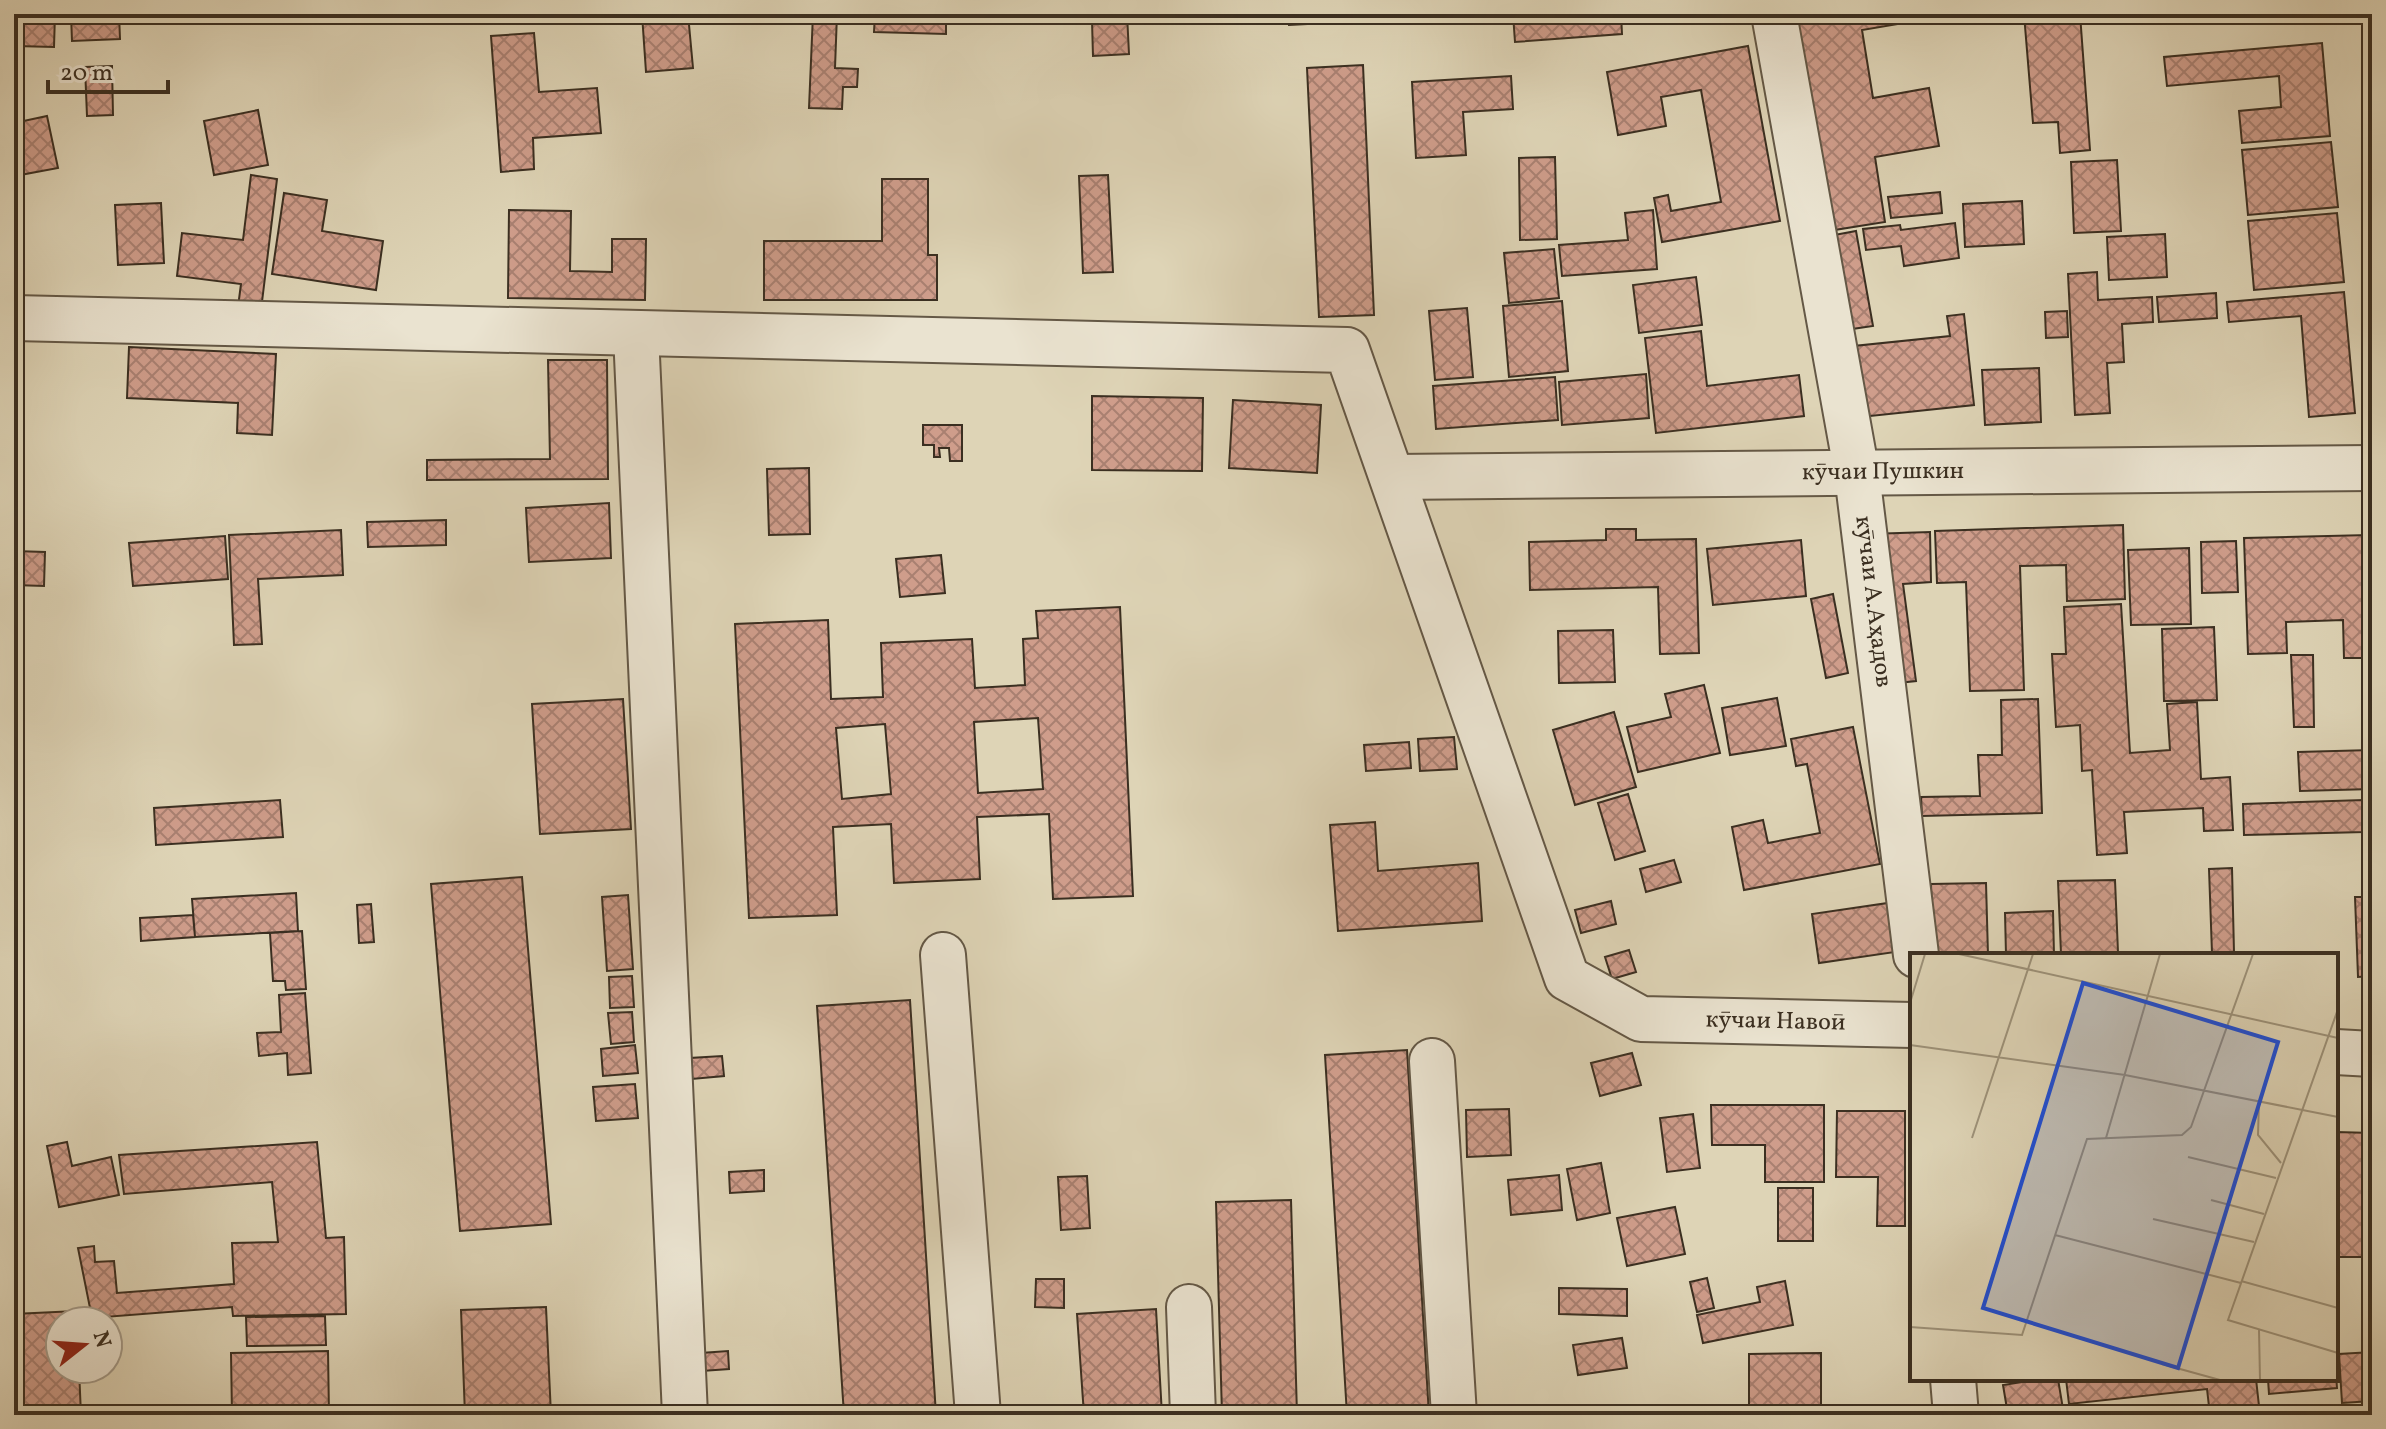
<svg xmlns="http://www.w3.org/2000/svg" width="2386" height="1429" font-family="Vollkorn,serif">
<defs>
<pattern id="building-cross-hatch" width="8" height="8" patternUnits="userSpaceOnUse" patternTransform="scale(2)"><rect width="8" height="8" fill="#cf9d8b"/><path d="M0 0l8 8M0 8l8-8" fill="none" stroke="#a98071"/></pattern>
</defs>
<rect width="100%" height="100%" fill="#ded4b6"/>
<filter id="stains"><feTurbulence type="fractalNoise" baseFrequency=".0025" numOctaves="4"/><feColorMatrix values="0 0 0 0 .2 0 0 0 0 .09 0 0 0 0 .02 0 0 0 .5 -.17"/></filter>
<radialGradient id="worn" r=".72"><stop offset=".6" stop-color="#630" stop-opacity="0"/><stop offset="1" stop-color="#630" stop-opacity=".3"/></radialGradient>
<path fill="url(#building-cross-hatch)" stroke="#3b2f21" stroke-width="2" fill-rule="evenodd" d="M16,14H55L54,47L16,46Z
M71,14H119L120,39L72,41Z
M642,14H688L693,68L646,72Z
M813,14H837L835,68L858,69L857,87H843L842,109L809,108Z
M875,14H946V34L874,32Z
M991,14H1127L1129,54L1093,56L1092,21L991,24Z
M1288,14H1346V22L1289,25Z
M1513,14H1621L1622,34L1515,42Z
M1792,14H1957L1862,30L1873,98L1929,88L1939,146L1875,157L1885,222L1828,231Z
M2024,14H2080L2090,150L2060,153L2058,122L2033,123Z
M534,33L539,92L597,88L601,133L533,138L534,169L501,172L491,36Z
M2322,43L2330,136L2242,143L2239,111L2281,107L2279,76L2167,86L2164,57Z
M1748,46L1780,221L1662,242L1654,198L1668,195L1671,211L1721,202L1701,90L1661,97L1666,126L1618,135L1607,72Z
M1363,65L1374,315L1319,317L1307,68Z
M112,66L113,115L87,116L85,67Z
M1511,76L1513,109L1463,112L1466,155L1416,158L1412,82Z
M258,110L268,165L214,175L204,121Z
M47,116L58,168L20,175L14,154V123Z
M2331,142L2338,207L2248,215L2242,150Z
M1555,157L1557,239L1520,240L1519,158Z
M2117,160L2121,231L2074,233L2071,162Z
M251,175L277,179L261,310L238,307L241,284L177,276L182,233L243,240Z
M1108,175L1113,272L1083,273L1079,176Z
M882,179H928V255H937V300H764V241H882Z
M1940,192L1942,213L1891,218L1888,197Z
M284,193L327,200L322,231L383,241L376,290L272,274Z
M2022,201L2024,244L1965,247L1963,204Z
M161,203L164,263L118,265L115,205Z
M509,210L571,211L570,271L612,272V239H646L645,300L508,298Z
M1653,210L1657,269L1562,276L1559,245L1628,240L1625,213Z
M2337,213L2344,282L2254,290L2248,221Z
M1955,223L1959,258L1904,266L1901,246L1866,250L1863,229L1900,225L1901,230Z
M1856,231L1873,326L1845,330L1829,236Z
M2165,234L2167,277L2109,280L2107,237Z
M1554,249L1559,298L1509,303L1504,253Z
M2097,272L2098,300L2152,297L2153,322L2122,324L2124,362L2107,363L2110,413L2075,415L2068,274Z
M1696,277L1702,325L1639,333L1633,285Z
M2344,292L2355,413L2309,417L2301,316L2229,322L2227,302Z
M2216,293L2217,318L2159,322L2157,297Z
M1562,301L1568,371L1509,377L1503,306Z
M1467,308L1473,377L1435,380L1429,311Z
M2067,311L2068,337L2046,338L2045,312Z
M1964,314L1974,405L1861,417L1854,346L1950,336L1947,316Z
M1701,331L1707,386L1799,375L1804,416L1656,433L1645,338Z
M129,347L276,354L272,435L237,433L238,403L127,398Z
M548,360H607L608,479L427,480V460L550,459Z
M2039,368L2041,422L1985,425L1982,370Z
M1646,374L1649,418L1562,425L1559,382Z
M1555,377L1558,420L1436,429L1433,386Z
M1092,396L1203,398L1202,471L1092,470Z
M1233,400L1321,405L1317,473L1229,468Z
M923,425H962V461H950L949,448H939L940,457H934V445H923Z
M809,468L810,534L769,535L767,469Z
M609,503L611,558L529,562L526,508Z
M446,520V545L368,547L367,522Z
M2123,525L2125,599L2067,601L2066,565L2020,566L2024,690L1970,691L1966,582L1937,583L1935,531Z
M1606,529H1636V540L1696,539L1699,653L1660,654L1658,587L1530,590L1529,542L1606,540Z
M341,530L343,575L258,579L262,644L234,645L229,535Z
M1930,532L1931,582L1903,584L1916,681L1889,684L1869,534Z
M2369,535L2372,658H2344L2343,620L2286,622L2287,653L2248,654L2244,538Z
M225,536L228,579L133,586L129,543Z
M1801,540L1806,596L1713,605L1707,549Z
M2236,541L2238,592L2202,593L2201,542Z
M2189,548L2191,624L2131,625L2128,550Z
M14,551L45,552L44,586L14,585Z
M941,555L945,593L900,597L896,559Z
M1833,594L1848,673L1826,678L1811,599Z
M2121,604L2130,753L2170,750L2167,704L2197,702L2201,779L2230,777L2233,830L2204,831L2203,808L2124,812L2127,853L2097,855L2092,770L2082,771L2080,725L2056,727L2052,654H2066L2064,607Z
M1120,607L1133,896L1053,899L1049,814L977,817L980,879L894,883L891,824L833,827L837,915L749,918L735,624L828,620L831,699L883,697L881,643L972,639L975,688L1025,685L1023,639L1038,638L1036,611ZM1038,718L1043,789L978,793L974,722ZM885,724L891,794L842,799L836,728Z
M2214,627L2217,700L2164,701L2162,629Z
M1613,630L1615,682L1559,683L1558,631Z
M2291,655H2313L2314,727H2294Z
M1704,685L1720,753L1638,772L1627,727L1671,717L1665,694Z
M1777,698L1786,746L1730,755L1722,708Z
M623,699L631,829L540,834L532,704Z
M2038,699L2042,813L1922,816L1921,797L1980,796L1978,755H2002L2001,700Z
M1614,712L1636,787L1575,805L1553,730Z
M1853,727L1880,864L1744,890L1732,827L1763,820L1768,843L1820,833L1807,764L1796,766L1791,739Z
M1454,737L1457,769L1420,771L1418,739Z
M1409,742L1411,768L1366,771L1364,745Z
M2372,750V789L2300,791L2298,752Z
M1628,794L1645,851L1615,860L1598,803Z
M280,800L283,837L156,845L154,808Z
M2363,800L2364,832L2244,835L2243,804Z
M1375,822L1378,871L1478,863L1482,921L1338,931L1330,825Z
M1674,860L1681,882L1646,892L1640,869Z
M2232,868L2234,952L2212,953L2209,869Z
M522,877L551,1224L460,1231L431,884Z
M2115,880L2118,952L2061,954L2058,881Z
M1986,883L1988,955H1933L1931,884Z
M296,893L298,931L195,937L192,899Z
M628,895L633,969L607,971L602,897Z
M2355,897H2372V976L2358,977Z
M1611,901L1616,924L1581,933L1575,910Z
M1888,903L1895,952L1819,963L1812,914Z
M371,904L374,942L359,943L357,905Z
M2053,911L2054,955H2006L2005,913Z
M193,915L195,937L141,941L140,918Z
M302,931L306,989L286,990L285,981H273L270,933Z
M1629,950L1636,972L1612,979L1605,957Z
M632,976L634,1007L610,1008L609,977Z
M305,993L311,1073L288,1075L287,1053L259,1056L257,1033L281,1032L279,995Z
M910,1000L936,1415H844L817,1006Z
M632,1012L634,1042L611,1044L608,1013Z
M635,1045L638,1073L603,1076L601,1049Z
M1407,1050L1429,1415H1347L1325,1055Z
M1632,1053L1641,1085L1600,1096L1591,1063Z
M722,1056L724,1076L692,1079L690,1058Z
M635,1084L638,1118L596,1121L593,1087Z
M1711,1105H1824V1182H1765V1145H1712Z
M1509,1109L1511,1155L1467,1157L1466,1110Z
M1837,1111H1905V1226H1877L1878,1177H1836Z
M1693,1114L1700,1168L1667,1172L1660,1118Z
M2336,1132L2372,1133L2370,1257H2336Z
M67,1142L72,1166L111,1157L119,1195L59,1207L47,1146Z
M317,1142L326,1238L344,1237L346,1314L233,1316L232,1307L92,1318L78,1248L94,1246L95,1262L114,1261L117,1293L234,1284L232,1243L278,1242L272,1182L124,1194L119,1155Z
M1601,1163L1610,1213L1577,1220L1567,1169Z
M764,1170V1191L730,1193L729,1172Z
M1559,1175L1562,1210L1511,1215L1508,1180Z
M1087,1176L1090,1228L1061,1230L1058,1177Z
M1778,1188H1813V1241H1778Z
M1291,1200L1297,1415H1222L1216,1202Z
M1675,1207L1685,1254L1627,1266L1617,1218Z
M1707,1278L1714,1308L1697,1312L1690,1282Z
M1036,1279H1064V1308L1035,1307Z
M1785,1281L1793,1325L1703,1343L1697,1315L1760,1302L1757,1287Z
M1559,1288L1627,1289V1316L1559,1314Z
M2369,1293H2372V1340H2370Z
M546,1307L551,1415H465L461,1310Z
M1156,1309L1162,1415H1084L1077,1314Z
M76,1311L77,1321H60V1369H79L81,1415H18L14,1314Z
M325,1316L326,1345L247,1346L246,1317Z
M1622,1338L1627,1368L1578,1375L1573,1345Z
M328,1351L329,1415H232L231,1353Z
M728,1351L729,1369L702,1371L701,1353Z
M2372,1352V1401L2342,1403L2339,1354Z
M1821,1353V1405H1862V1415H1749V1354Z
M2336,1374L2337,1388L2269,1394L2268,1379H2336Z
M2029,1379H2058L2064,1415H2008L2003,1385L2029,1381Z
M2066,1379H2256L2260,1415H2210L2207,1389L2069,1404Z"/>
<g fill="none" stroke-linecap="round" stroke-linejoin="round">
<g stroke="#645846" stroke-width="48">
<g id="minor">
<path id="s1" d="M1774,14L1857,474L1916,955"/>
<path id="s2" d="M14,318L1347,350L1567,978L1641,1019L1912,1025"/>
<path d="M636,334L685,1415"/>
<path id="s3" d="M1393,477L2372,468"/>
<path d="M943,955L978,1415"/>
<path d="M2336,1052L2372,1054"/>
<path d="M1432,1061L1454,1415"/>
<path d="M1189,1307L1193,1415"/>
<path d="M1953,1379L1956,1415"/>
</g>
</g>
<use href="#minor" stroke="#eae3d0" stroke-width="44"/>
</g>
<g text-anchor="middle" dominant-baseline="central" stroke-width="6" stroke-linejoin="round" paint-order="stroke">
<g font-size="24" fill="#3b2f21" stroke="#eae3d0">
<text stroke="none"><textPath href="#s3" startOffset="490">кӯчаи Пушкин</textPath></text>
<text stroke="none"><textPath href="#s1" startOffset="596">кӯчаи А.Аҳадов</textPath></text>
<text stroke="none"><textPath href="#s2" startOffset="2218">кӯчаи Навоӣ</textPath></text>
</g>
</g>
<g transform="translate(1910 953)">
<rect width="428" height="428" fill="#ded4b6"/>
<path fill="none" stroke="#9d927a" stroke-width="2" d="M49,1L428,85M0,50L15,1M428,56L318,367L428,400M0,92L215,122L428,164M349,148L348,182L371,210M62,185L123,1M196,185L250,1M278,204L366,225M301,247L354,261M243,266L344,289M145,282L331,330M331,328L428,355M0,374L112,382L177,186L272,182L281,174L343,1M349,377L350,427M252,411L310,427"/>
<path fill="#1d4ed8" fill-opacity="0.15" stroke="#1d4ed8" stroke-width="4" d="M173,30L368,89L268,415L73,355Z"/>
<rect width="428" height="428" fill="none" stroke="#3b2f21" stroke-width="4"/>
</g>
<rect width="2386" height="1429" fill="none" stroke="#ded4b6" stroke-width="48"/>
<rect x="16" y="16" width="2354" height="1397" fill="none" stroke="#3b2f21" stroke-width="4"/>
<rect x="24" y="24" width="2338" height="1381" fill="none" stroke="#3b2f21" stroke-width="2"/>
<g transform="translate(84 1345) rotate(73)"><circle r="38" fill="#eae3d0" stroke="#a49b8a" stroke-width="2"/>
<path d="M0-6L14 30L0 20L-14 30Z" fill="#8f2418"/>
<text y="-12" font-size="22" font-weight="bold" text-anchor="middle" fill="#3b2f21">N</text>
</g>
<path d="M48 80v12h120v-12" fill="none" stroke="#3b2f21" stroke-width="4"/>
<text x="60" y="80" font-size="24" fill="#3b2f21" stroke="#eae3d0" stroke-width="6" paint-order="stroke">20 m</text>
<rect width="100%" height="100%" filter="url(#stains)"/>
<rect width="100%" height="100%" fill="url(#worn)"/>
</svg>
